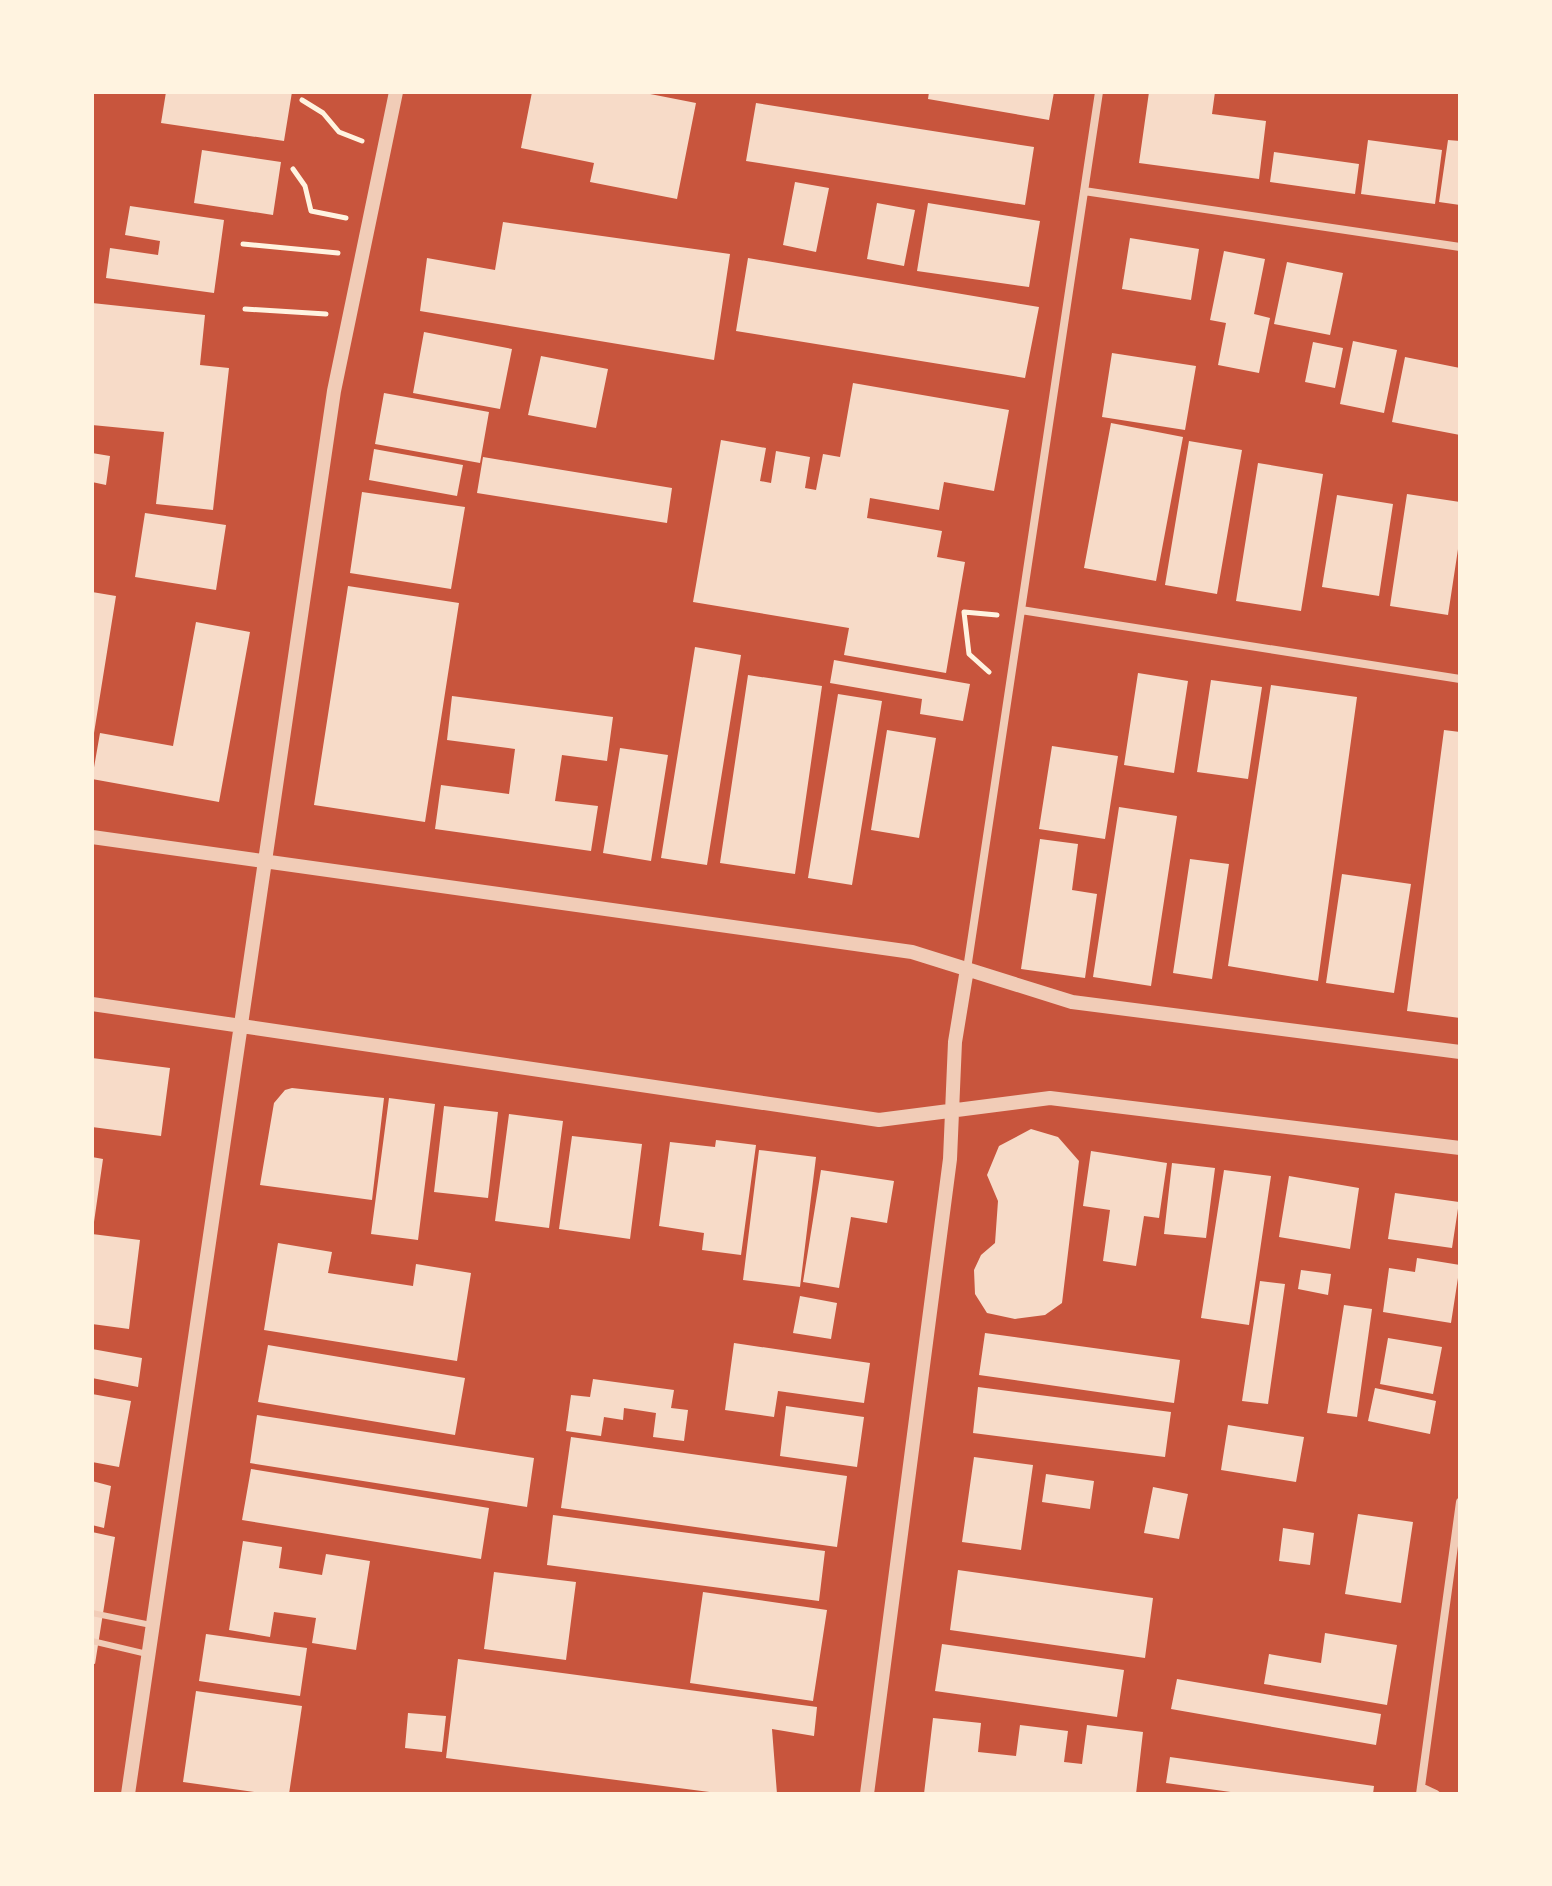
<svg xmlns="http://www.w3.org/2000/svg" width="1552" height="1886" font-family="Georgia,serif">
<rect width="100%" height="100%" fill="#c8553d"/>
<path fill="#f7dbc8" d="M166,92H292L284,141L161,123Z
M532,92H640L696,103L677,199L590,182L594,163L521,148Z
M929,92H1054L1049,120L928,99Z
M1149,92H1215L1212,114L1266,121L1259,179L1139,163Z
M756,103L1034,147L1025,205L746,161Z
M1368,140L1442,150L1435,204L1361,194Z
M1448,140L1460,141V205L1439,202Z
M202,150L281,162L273,215L194,203Z
M1274,152L1359,164L1355,194L1270,182Z
M795,182L829,188L816,252L783,245Z
M877,203L915,210L904,266L867,259Z
M928,203L1040,221L1029,287L917,271Z
M130,206L224,220L214,293L106,278L110,248L158,255L160,241L125,235Z
M503,222L730,254L714,360L420,311L427,258L495,270Z
M1130,238L1199,249L1191,300L1122,289Z
M1224,251L1265,259L1254,314L1270,318L1259,373L1218,365L1226,323L1210,320Z
M748,258L1039,307L1025,378L736,331Z
M1287,262L1343,273L1330,335L1274,324Z
M92,303L205,315L200,365L229,368L213,510L156,504L164,432L92,425Z
M424,332L512,349L500,409L413,393Z
M1353,341L1397,350L1384,413L1340,404Z
M1313,342L1343,348L1335,388L1305,382Z
M1112,353L1196,366L1185,430L1102,417Z
M541,356L608,369L596,428L528,415Z
M1405,357L1460,368V435L1392,422Z
M853,383L1009,410L994,491L944,482L939,510L870,498L867,518L942,531L937,557L965,562L946,673L844,655L849,628L693,602L721,440L766,448L760,481L771,483L776,451L810,457L805,488L816,490L823,454L840,457Z
M384,393L489,412L480,463L375,444Z
M1111,423L1183,437L1156,581L1084,568Z
M1189,441L1242,450L1217,594L1165,585Z
M374,449L463,465L457,496L369,480Z
M92,453L110,456L106,485L92,482Z
M483,457L672,488L667,523L477,493Z
M1258,463L1323,474L1301,611L1236,601Z
M362,492L465,507L451,589L350,573Z
M1407,494L1460,502V536L1448,615L1390,606Z
M1337,495L1393,504L1379,596L1322,587Z
M145,513L226,525L216,590L135,577Z
M348,586L459,603L425,822L314,805Z
M92,592L116,596L94,733H92Z
M196,622L250,632L219,802L92,779L100,733L173,746Z
M695,647L741,655L707,865L661,858Z
M834,660L970,684L963,721L920,714L922,699L830,683Z
M1138,673L1188,681L1174,773L1124,765Z
M748,675L822,686L795,874L720,863Z
M1211,680L1262,687L1248,779L1197,772Z
M1271,685L1357,697L1318,981L1228,966Z
M838,694L882,701L852,885L808,878Z
M452,696L613,717L607,761L562,755L555,801L598,806L591,851L435,829L441,785L509,794L515,749L447,740Z
M887,730L936,738L919,838L871,830Z
M1444,730L1460,732V1018L1407,1011Z
M1052,746L1118,756L1105,839L1039,829Z
M620,748L668,755L651,861L603,853Z
M1119,807L1177,816L1151,986L1093,977Z
M1040,839L1078,844L1072,890L1097,894L1085,978L1021,969Z
M1190,859L1229,864L1212,979L1173,973Z
M1342,874L1411,884L1394,993L1326,983Z
M92,1058L170,1068L161,1136L92,1127Z
M292,1088L384,1098L372,1200L260,1185L274,1103L285,1090Z
M389,1098L435,1104L418,1240L371,1234Z
M444,1106L498,1112L488,1198L434,1192Z
M509,1114L563,1121L549,1228L495,1221Z
M1031,1129L1058,1137L1079,1161L1062,1303L1045,1315L1015,1319L987,1313L975,1294L974,1270L981,1255L995,1243L998,1201L987,1175L999,1146Z
M572,1136L642,1144L630,1239L559,1229Z
M716,1140L756,1145L741,1255L702,1250L704,1233L659,1226L670,1142L715,1147Z
M759,1150L816,1157L800,1287L743,1280Z
M1091,1151L1167,1163L1159,1218L1144,1216L1136,1266L1103,1261L1110,1210L1083,1206Z
M92,1157L103,1159L94,1222H92Z
M1172,1163L1215,1168L1206,1238L1164,1234Z
M821,1170L894,1181L887,1223L851,1217L839,1288L803,1282Z
M1224,1170L1271,1176L1249,1325L1201,1318Z
M1289,1176L1359,1188L1350,1249L1279,1237Z
M1395,1193L1459,1202L1452,1248L1388,1239Z
M92,1234L140,1240L129,1329L92,1324Z
M278,1243L332,1252L328,1273L413,1286L416,1264L471,1273L457,1361L264,1330Z
M1417,1258L1460,1265L1451,1323L1383,1312L1389,1268L1415,1272Z
M1301,1270L1331,1274L1328,1295L1298,1289Z
M1260,1281L1285,1284L1268,1404L1242,1401Z
M800,1296L837,1303L831,1339L793,1333Z
M1344,1305L1372,1309L1357,1417L1327,1413Z
M985,1333L1180,1360L1174,1403L979,1375Z
M1388,1338L1442,1347L1433,1394L1380,1384Z
M734,1343L870,1363L864,1403L778,1391L774,1417L725,1410Z
M268,1345L465,1378L455,1435L258,1402Z
M92,1349L142,1358L138,1387L92,1378Z
M593,1379L674,1390L671,1408L688,1410L684,1441L653,1437L656,1413L624,1408L623,1420L604,1417L601,1436L566,1431L571,1395L590,1397Z
M978,1387L1171,1412L1165,1457L973,1433Z
M1375,1388L1436,1401L1430,1434L1368,1421Z
M92,1394L131,1401L119,1467L92,1462Z
M786,1406L864,1417L857,1467L780,1456Z
M257,1415L534,1458L527,1507L250,1463Z
M1228,1425L1304,1437L1296,1482L1221,1470Z
M571,1437L847,1476L837,1547L561,1508Z
M974,1457L1033,1465L1021,1550L962,1542Z
M251,1469L489,1508L481,1559L242,1520Z
M1046,1474L1094,1481L1090,1509L1042,1502Z
M92,1481L111,1486L104,1528L92,1525Z
M1153,1487L1188,1494L1179,1539L1144,1533Z
M1358,1514L1413,1522L1401,1603L1345,1594Z
M553,1515L825,1551L819,1601L547,1565Z
M1283,1528L1314,1533L1310,1565L1279,1561Z
M92,1532L115,1537L95,1664L92,1663Z
M243,1541L282,1547L279,1568L322,1575L326,1554L370,1561L356,1650L312,1643L316,1618L274,1612L270,1637L229,1630Z
M958,1570L1153,1598L1145,1658L950,1630Z
M494,1572L576,1582L566,1660L484,1649Z
M703,1592L827,1610L813,1701L690,1683Z
M1325,1633L1397,1645L1387,1705L1264,1684L1269,1654L1321,1663Z
M206,1634L307,1648L300,1696L199,1681Z
M942,1644L1124,1670L1117,1717L935,1691Z
M458,1659L817,1707L814,1736L772,1729L777,1794H725L446,1758Z
M1177,1679L1381,1714L1376,1745L1171,1709Z
M196,1691L302,1706L289,1794H269L183,1782Z
M408,1713L446,1716L442,1752L405,1748Z
M933,1718L981,1723L978,1752L1016,1756L1020,1725L1068,1731L1064,1762L1082,1764L1087,1725L1143,1732L1136,1794H924Z
M1170,1757L1374,1786L1373,1794H1245L1166,1783Z"/>
<g fill="none" stroke-linecap="round" stroke-linejoin="round">
<path stroke="#fff3e0" stroke-width="5" d="M302,100L323,113L339,132L362,141
M293,169L305,186L311,211L346,218
M243,244L338,253
M245,309L326,314
M989,672L969,654L964,612L997,615"/>
<path stroke="#f1ccb7" stroke-width="6" d="M92,1613L151,1625
M92,1641L147,1654"/>
<path stroke="#f1ccb7" stroke-width="8" d="M1084,191L1460,247
M1021,610L1460,679
M967,969L1099,92
M1421,1787L1436,1794
M1420,1794L1460,1502"/>
<path stroke="#f1ccb7" stroke-width="14" d="M92,837L912,952L1072,1002L1460,1052
M92,1004L879,1120L1050,1098L1460,1148
M128,1794L334,391L396,92
M867,1794L950,1159L955,1042L967,969"/>
</g>
<rect width="1552" height="1886" fill="none" stroke="#fff3e0" stroke-width="188"/>
</svg>
